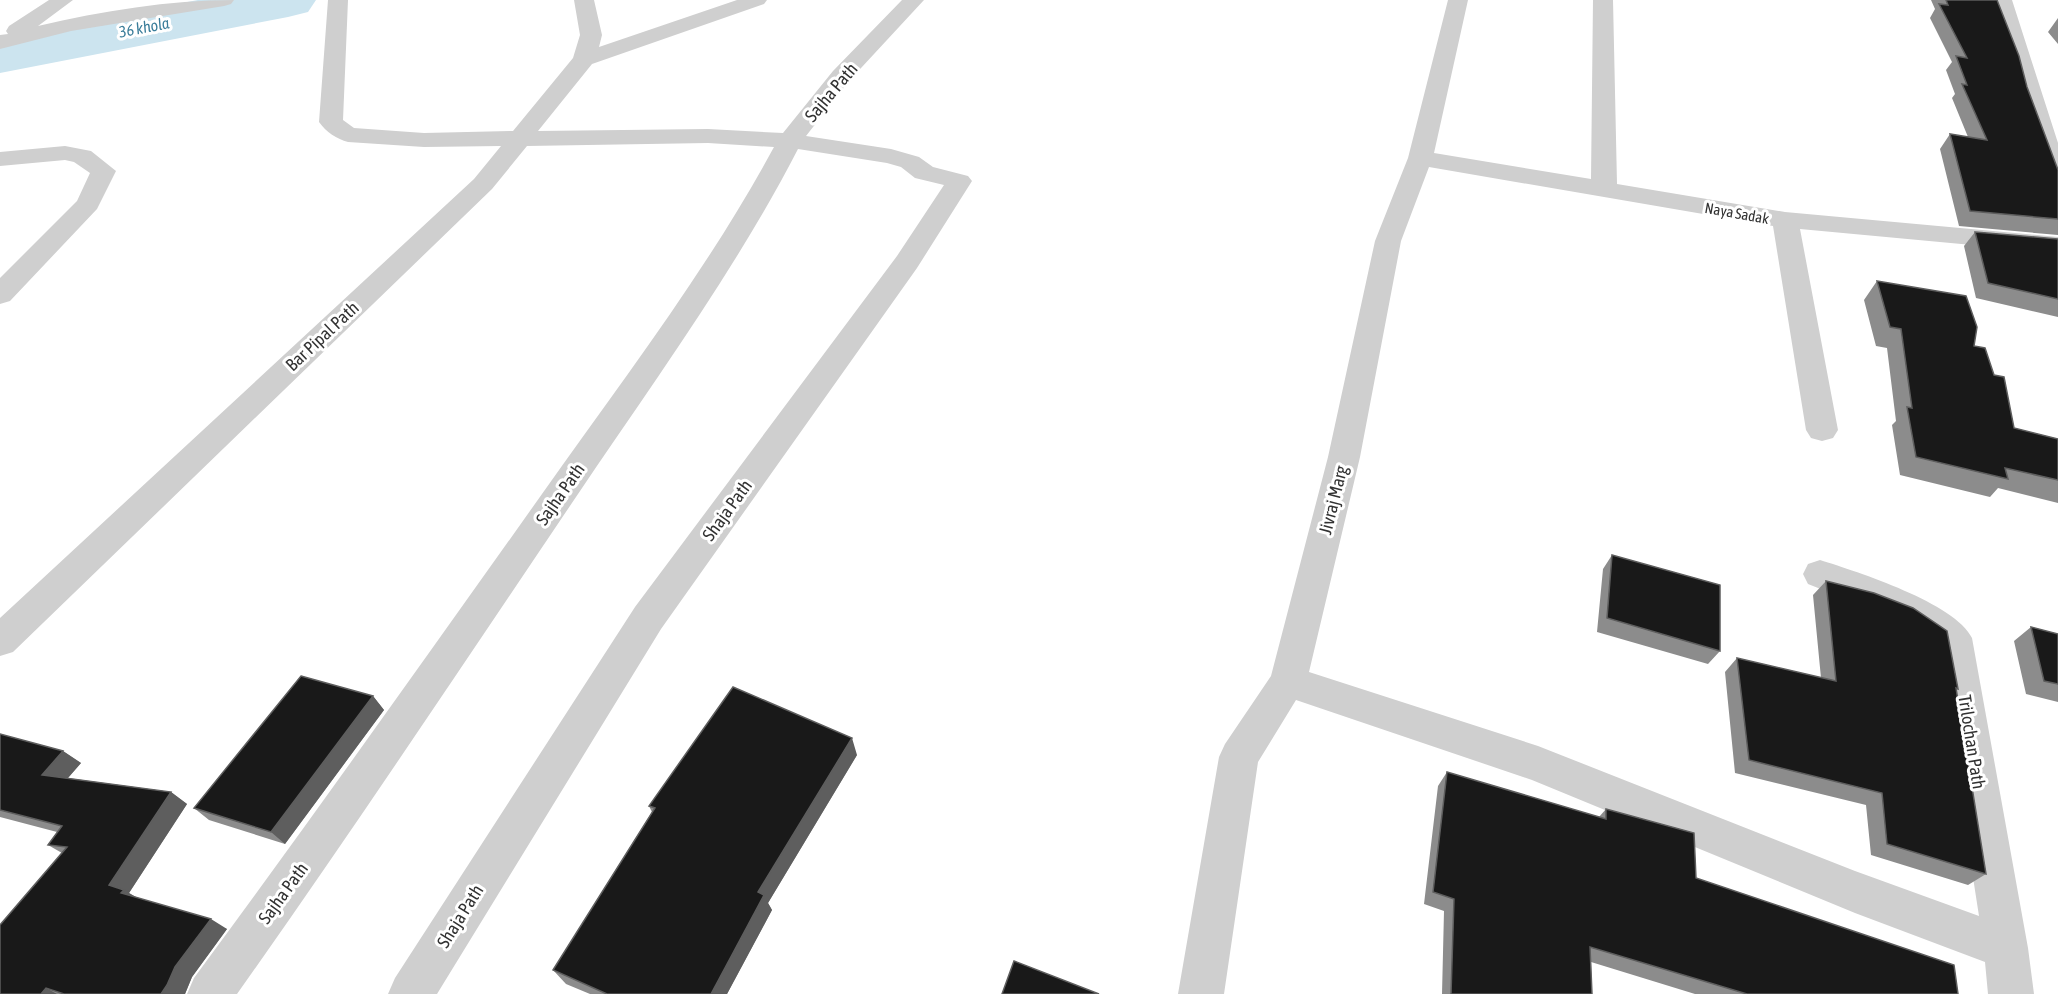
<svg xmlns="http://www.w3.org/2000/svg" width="2058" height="994" font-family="'Asap Condensed',sans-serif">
<rect width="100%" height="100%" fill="#fff"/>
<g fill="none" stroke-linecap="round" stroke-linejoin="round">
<path fill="#cce4ef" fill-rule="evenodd" d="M198,0H316L308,12L288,17L0,73V37Z"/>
<path fill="#cfcfcf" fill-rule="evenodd" d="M49,0H73L38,26C103,11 168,0 234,0L231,4L224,6L71,31L0,49V35L8,34L6,31L9,26Z
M328,0H348L343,120L354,128L424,133L513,131L573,58L580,35L574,0H594L602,35L599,47L737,0H767L764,4L592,64L538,131L708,129L783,133L833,71L902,0H924L849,81L806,136L891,149L919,157L933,167L968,176L972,181L917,268L661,629L437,994H388L395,978L635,607L897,256L944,185L915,178L901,167L887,163L798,149C735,271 652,384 576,497C464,663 353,830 237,994H187L194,978C312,818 427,656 542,494C622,381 708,269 774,147L708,143L527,146L492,189L13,652L0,656V618L474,179L501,146L424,147L348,142C337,139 326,132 319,122Z
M1448,0H1468L1434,153L1591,179L1593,0H1613L1617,184L1785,212L2058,237V253L1800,229L1838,430L1833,438L1822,441L1811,438L1806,430L1773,226L1429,167L1401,241L1360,457L1309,672L1538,746L1855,871L1979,916L1937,646L1899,620L1808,584L1803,574L1808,564L1820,560C1858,572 1955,603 1972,638L2028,948L2034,994H1988L1985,962L1855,913L1532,780L1296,700L1258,762L1224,994H1178L1219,757L1225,744L1271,676L1328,457L1375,241L1408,158Z
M1992,0H2012L2058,143V184L2049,181L2045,176L2025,119Z
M65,146L91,151L116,171L97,209L10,301L0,304V278L77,201L90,173L74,162L65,160L0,166V152Z"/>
</g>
<path fill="#8c8c8c" d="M1931,0H1997L2027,87L2058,170V235L1959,226L1940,149L1950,134L1968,137L1952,98L1955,94L1946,70L1952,62L1930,18L1935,9Z
M2058,18V44L2048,32Z
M1975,232L2058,239V317L1976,298L1964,246Z
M1877,281L1974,346L2014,428L2058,439V503L1998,488L1990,497L1900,475L1892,425L1896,421L1887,348L1876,346L1864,300Z
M1612,555L1720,651L1708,664L1597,632L1603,569Z
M1826,581L1958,689L1956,690L1986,874L1968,885L1871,855L1866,805L1735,773L1725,672L1737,658L1821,678L1813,595Z
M2031,627L2058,634V702L2026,694L2014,641Z
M373,696L384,710L285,844L209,820L194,808Z
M0,734L63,751L81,763L68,778L171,792L187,804L129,893L136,897L227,929L192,977L185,994H0L62,853L48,845L57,832L0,817Z
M857,755L768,903L772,910L727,994H590L566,984L553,970L652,812L649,806Z
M1447,772L1599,817L1606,809L1696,878L1958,994H1695L1591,962L1592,994H1442L1444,911L1424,904L1438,786Z"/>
<path fill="#5e5e5e" d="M373,696L384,710L285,844L271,832Z
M852,738L857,755L768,903L772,910L727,994H711L758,892Z
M63,751L81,763L60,787L42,775Z
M171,792L187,804L129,893L142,901L139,904L109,885Z
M211,919L227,929L192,977L185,994H161L175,967Z
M46,988L57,994H41Z"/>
<path fill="#191919" stroke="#5e5e5e" stroke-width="1.5" d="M1946,0H1997L2019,56L2027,87L2058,170V219L1970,211L1950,134L1987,140L1962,84L1967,85L1956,56L1967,58L1939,4L1948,5Z
M1975,232L2058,239V299L1988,283Z
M1877,281L1966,296L1977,327L1974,346L1985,348L1994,375L2004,377L2014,428L2058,439V480L2005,468L2008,479L1916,457L1907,407L1912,408L1901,329L1890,327Z
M1612,555L1720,585V651L1607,618Z
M1826,581L1874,593L1913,608L1947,631L1958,689L1956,688L1986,874L1887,844L1882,793L1749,760L1737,658L1836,681Z
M2031,627L2058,634V684L2044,681Z
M301,676L373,696L271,832L194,808Z
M733,687L852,738L758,892L764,895L711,994H607L553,970L655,808L649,806Z
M0,734L63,751L42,775L171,792L109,885L124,890L121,893L211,919L175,967L167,985L161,994H64L46,988L41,994H0V925L67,847L48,845L62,826L0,810Z
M1447,772L1606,819V809L1694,833L1696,878L1954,965L1958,994H1747L1590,947L1592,994H1451L1454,899L1433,892Z
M1014,961L1099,994H1002Z"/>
<g text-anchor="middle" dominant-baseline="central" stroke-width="6" stroke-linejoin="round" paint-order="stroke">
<g font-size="15" fill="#323232" stroke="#fff">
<text transform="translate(1737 213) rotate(10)">Naya Sadak</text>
</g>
<g font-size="16" font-style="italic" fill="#3a7d9a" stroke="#fff">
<text transform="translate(144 27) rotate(-11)">36 khola</text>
</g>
<g font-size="18" fill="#323232" stroke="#fff">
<text transform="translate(831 92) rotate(-50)">Sajha Path</text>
<text transform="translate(322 336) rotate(-43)">Bar Pipal Path</text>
<text transform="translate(560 494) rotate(-55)">Sajha Path</text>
<text transform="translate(1333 500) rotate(-76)">Jivraj Marg</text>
<text transform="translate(727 510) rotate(-54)">Shaja Path</text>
<text transform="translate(1972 742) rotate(81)">Trilochan Path</text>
<text transform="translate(283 893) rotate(-54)">Sajha Path</text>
<text transform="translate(460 916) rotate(-58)">Shaja Path</text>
</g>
</g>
</svg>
